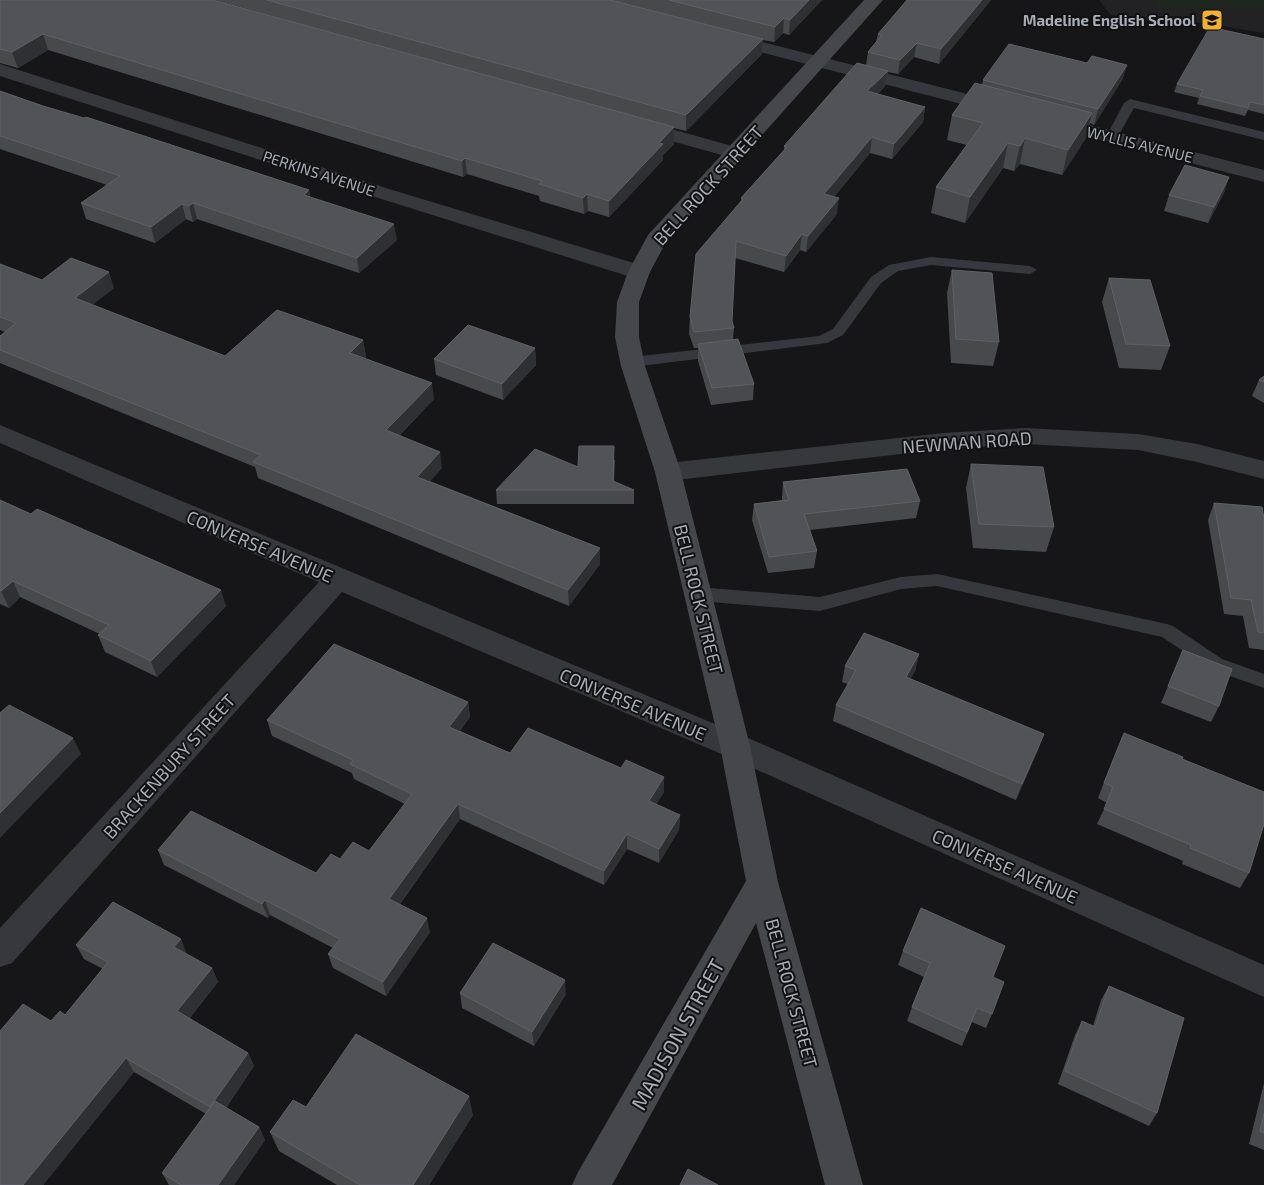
<svg xmlns="http://www.w3.org/2000/svg" width="1264" height="1185" font-family="'Exo 2',sans-serif">
<rect width="100%" height="100%" fill="#161618"/>
<path fill="#222225" d="M1099,0H1264V33L1211,24L1111,15Z"/>
<path fill="#1e261f" d="M1154,0H1264V9L1159,10Z"/>
<g fill="none" stroke-linecap="round" stroke-linejoin="round">
<path fill="#37383d" fill-rule="evenodd" d="M1130,99L1264,132V140L1134,108L1116,140H1108L1106,137L1124,103Z
M931,257L1030,266L1037,270L1030,274L931,265L898,271L881,283L843,335L827,343L632,367L627,365L625,362L627,359L632,357L819,336L833,329L871,277L889,265Z
M937,574L1167,624L1173,626L1222,659L1264,674V688L1210,669L1162,637L937,586L901,589L820,611L698,601L692,599L689,594L692,589L698,587L820,597L901,577Z"/>
<path fill="#37383d" fill-rule="evenodd" d="M727,33L1007,104L1010,108L1007,112L1000,114L721,42L718,38L721,34Z
M0,64L389,189L647,267L650,272L647,277L639,279L631,277L375,197L0,76Z
M1051,115L1264,170V182L1044,125L1041,121L1044,117Z
M639,120L743,149L746,153L743,157L736,159L632,130L629,126L632,122Z
M0,425L746,737L1264,965V997L724,755L342,592L12,963L0,967V928L319,582L0,443Z
M1025,428L1138,434L1197,444L1264,461V479L1197,462L1138,450L1025,444L944,449L668,481L659,478L655,472L659,466L668,463L944,433Z"/>
<path fill="#45474d" fill-rule="evenodd" d="M864,0H883L666,242L650,272L639,302V337L645,366L681,472L750,746L778,882L863,1185H825L756,923L612,1185H572L578,1172L746,881L720,746L655,472L621,366L615,337L617,302L628,272L648,235Z"/>
</g>
<path fill="#47494d" d="M0,0L448,65L215,0H822L789,35L783,33L774,42L763,40L762,54L686,131L674,128V144L663,155V160L609,217L588,211L584,214L540,201L539,196L467,174L463,177L48,50L18,68L0,63Z
M907,0H991L939,64L914,57L898,74L888,72L885,86L878,94L925,107L923,122L892,159L870,153L834,197L837,214L806,252L800,250L784,272L735,258L732,321L734,328L733,340L754,384L753,400L711,405L698,361V348H694L689,334L690,317L741,201V198L784,150V146L866,65L868,52L876,42L878,34Z
M1264,39V114L1248,110L1245,116L1197,104L1199,98L1174,92L1177,84Z
M1087,63L1127,65L1122,80L1094,125L1090,123L1086,138L1062,175L1020,164L1014,171L1003,168L965,223L931,213L936,187L967,145L947,140L952,115L982,85L983,80Z
M0,91L43,106L309,190L310,197L397,240L359,273L197,219L193,222L186,219L155,243L86,219L81,203L107,185L0,149Z
M1229,177L1224,193L1208,223L1164,211L1169,195Z
M0,264L42,280L114,288L92,305L225,356L363,340L366,357L364,358L434,399L399,436L442,468L430,481L600,548V564L569,606L258,478L255,467L0,363V336L5,332L0,330Z
M952,270L999,342L993,366L951,363L947,293Z
M1109,278L1170,346L1161,370L1119,368L1102,302Z
M535,348L536,365L503,400L436,375L434,359Z
M1264,376V403L1252,396L1259,380Z
M615,460L614,482L634,490V504H497L496,490L578,467Z
M971,464L1054,527L1046,552L973,548L966,488Z
M783,482L920,501L916,518L810,530L817,551L814,568L768,573L752,520L754,504L782,500V498Z
M0,500L226,606L157,677L105,652L98,635L100,634L20,597L9,608L0,604Z
M1214,503L1264,519V650L1249,648L1243,616L1224,614L1208,520Z
M1183,650L1219,706L1211,722L1161,703Z
M919,654L915,671L910,679L1044,734L1038,750L1016,800L833,721L836,705L848,684L842,682L845,666Z
M468,702L470,717L460,731L510,753L664,792L656,804L680,815L679,830L659,863L627,849L604,885L460,819L400,904L430,932L386,996L333,968L328,954L333,948L270,915L268,918L164,865L158,850L316,873L340,859L369,851L405,804L354,779L352,773L272,736L267,720Z
M1117,749L1182,759L1249,873L1240,888L1182,864L1183,861L1097,824L1107,803L1098,798Z
M76,945L187,954L212,968L218,982L189,1019L248,1053L254,1066L226,1108L259,1127L265,1140L234,1185H169L162,1173L206,1114L134,1072L43,1185H0L51,1021L65,1015L103,969L84,959Z
M903,951L993,977L992,1014L986,1028L972,1022L962,1046L907,1021L912,1007L924,977L898,965Z
M1109,986L1157,1113L1149,1126L1058,1084L1075,1035L1082,1021L1093,1026L1101,1000Z
M460,993L566,994L534,1046L462,1008Z
M1264,1083V1150L1249,1144Z
M306,1107L473,1115L429,1185H337L279,1151L270,1132Z"/>
<path fill="#2f3033" d="M809,0H822L789,35L790,20Z
M982,0H991L939,64L941,49Z
M784,18L783,33L774,42L775,27Z
M43,34L48,50L18,68L12,52Z
M763,39L762,54L686,131V115Z
M917,43L914,57L898,74L900,60Z
M1127,65L1122,80L1094,125L1098,109Z
M888,71L885,86L865,107L867,91Z
M925,107L923,122L892,159L894,144Z
M1092,113L1086,138L1062,175L1068,150Z
M674,127V144L663,155V160L609,217V201L659,143Z
M872,137L870,153L823,210L824,194Z
M1025,138L1020,164L1014,171L1020,146Z
M1008,143L1003,168L965,223L970,197Z
M465,158L467,174L463,177L462,161Z
M1229,177L1224,193L1208,223L1214,207Z
M309,190L312,205L304,195Z
M587,194L588,211L584,214L583,198Z
M839,198L837,214L806,252L808,236Z
M193,203L197,219L193,222L189,206Z
M182,204L186,219L155,243L151,227Z
M394,224L397,240L359,273L357,258Z
M802,234L800,250L784,272L786,256Z
M109,272L114,288L80,314L75,298Z
M363,340L366,357L353,369L350,353Z
M535,348L536,365L503,400L502,384Z
M432,383L434,399L388,447L386,430Z
M440,452L442,468L419,493L417,477Z
M600,548V564L569,606L568,590Z
M13,581L20,597L9,608L1,591Z
M221,590L226,606L157,677L151,661Z
M919,654L915,671L902,693L906,677Z
M468,702L470,717L452,742L449,727Z
M1044,734L1038,750L1016,800L1022,784Z
M73,738L81,754L0,838V813Z
M664,777V792L649,816V801Z
M458,804L460,819L393,913L389,899Z
M680,815L679,830L659,863V849Z
M627,834V849L604,885V871Z
M265,900L270,915L268,918L262,904Z
M427,918L430,932L386,996L383,982Z
M181,939L187,954L181,962L174,947Z
M212,968L218,982L184,1025L177,1011Z
M565,980L566,994L534,1046L532,1032Z
M248,1053L254,1066L217,1121L210,1107Z
M126,1058L134,1072L43,1185H23Z
M469,1096L473,1115L429,1185H413Z
M259,1127L265,1140L234,1185H218Z"/>
<path fill="#525359" stroke="#5f6168" d="M0,0H213L674,127L659,143L663,144L609,201L587,194L583,198L539,184L542,181L465,158L462,161L43,34L12,52L0,49Z
M267,0H610L763,39L686,115Z
M669,0H809L790,20L784,18L775,27Z
M907,0H982L941,49L917,43L900,60L868,52L882,35L878,34Z
M1210,27L1264,39V105L1250,102L1248,108L1200,96L1203,90L1177,84Z
M1009,44L1087,63L1092,56L1127,65L1098,109L983,80Z
M857,63L888,71L867,91L925,107L894,144L872,137L824,194L839,198L808,236L802,234L786,256L736,241L732,321L734,328L694,332L690,317L696,254L743,199L741,198L787,147L784,146Z
M975,83L1092,113L1068,150L1025,138L1020,146L1008,143L970,197L936,187L983,123L952,115Z
M0,91L43,106L84,118L86,117L309,190L304,195L394,224L357,258L193,203L189,206L182,204L151,227L81,203L120,176L0,136Z
M1185,165L1229,177L1214,207L1169,195Z
M71,258L109,272L75,298L225,356L277,310L363,340L350,353L432,383L386,430L440,452L417,477L600,548L568,590L253,462L261,455L0,350V336L16,323L0,317V264L42,280Z
M952,270L992,273L999,342L956,339Z
M1109,278L1150,280L1170,346L1126,344Z
M468,325L535,348L502,384L434,359Z
M738,339L754,384L712,388L698,344Z
M1264,376V382L1259,380Z
M579,446H614L613,481L634,490H496L535,449L578,467Z
M971,464L1043,467L1054,527L979,524Z
M907,469L920,501L804,514L817,551L769,557L754,504L789,500L783,482Z
M0,500L31,514L37,509L221,590L151,661L98,635L109,625L13,581L1,591H0Z
M1214,503L1262,507L1264,519V633L1258,632L1251,600L1231,598Z
M864,633L919,654L906,677L1044,734L1022,784L836,705L856,670L845,666Z
M334,644L468,702L449,727L510,753L528,728L621,768L626,760L664,777L649,801L680,815L659,849L627,834L604,871L458,804L389,899L427,918L383,982L328,954L340,939L265,900L262,904L158,850L191,811L316,873L331,854L340,859L353,842L369,851L412,794L350,764L353,760L267,720Z
M1183,650L1232,669L1219,706L1168,686Z
M9,705L73,738L0,813V713Z
M1124,733L1183,757L1182,759L1264,792V824L1249,873L1190,848L1191,845L1104,809L1113,787L1104,783Z
M113,902L181,939L174,947L212,968L177,1011L248,1053L210,1107L126,1058L23,1185H0V1031L23,1004L51,1021L60,1011L65,1015L108,962L76,945Z
M921,908L1005,946L993,977L1004,982L992,1014L977,1008L967,1032L912,1007L930,963L903,951Z
M493,943L565,980L532,1032L460,993Z
M1109,986L1184,1018L1157,1113L1065,1071L1082,1021L1095,1027Z
M356,1034L469,1096L413,1185H360L270,1132L293,1100L306,1107Z
M215,1101L259,1127L218,1185H181L162,1173Z
M1264,1113V1133L1260,1131Z
M688,1169L718,1185H680Z"/>
<defs>
<g id="school-square" transform="scale(1.125)"><rect x="-9" y="-9" width="18" height="18" rx="4" fill="#f2b134" stroke="#111113"/><path d="M0-5L7-2L0 1L-7-2ZM-4 1L0 2.5L4 1V4Q0 6-4 4Z" fill="#111"/></g>
</defs>
<g fill-rule="evenodd">
<use href="#school-square" x="1212" y="20"/>
</g>
<g text-anchor="middle" dominant-baseline="central" stroke-width="4" stroke-linejoin="round" paint-order="stroke">
<g font-size="15" font-weight="bold" fill="#a8adb8" stroke="#111113" text-anchor="end">
<text x="1196" y="20">Madeline English School</text>
</g>
<g font-size="15" fill="#a8adb8" stroke="#111113">
<text transform="translate(1140 144) rotate(14)">WYLLIS AVENUE</text>
<text transform="translate(319 173) rotate(18)">PERKINS AVENUE</text>
</g>
<g font-size="18" fill="#a8adb8" stroke="#111113">
<text transform="translate(708 185) rotate(-48)">BELL ROCK STREET</text>
<text transform="translate(967 442) rotate(-4)">NEWMAN ROAD</text>
<text transform="translate(260 546) rotate(23)">CONVERSE AVENUE</text>
<text transform="translate(699 599) rotate(76)">BELL ROCK STREET</text>
<text transform="translate(633 704) rotate(23)">CONVERSE AVENUE</text>
<text transform="translate(169 766) rotate(-48)">BRACKENBURY STREET</text>
<text transform="translate(1005 866) rotate(24)">CONVERSE AVENUE</text>
<text transform="translate(792 993) rotate(75)">BELL ROCK STREET</text>
</g>
<g font-size="21" fill="#a8adb8" stroke="#111113">
<text transform="translate(677 1034) rotate(-61)">MADISON STREET</text>
</g>
</g>
</svg>
